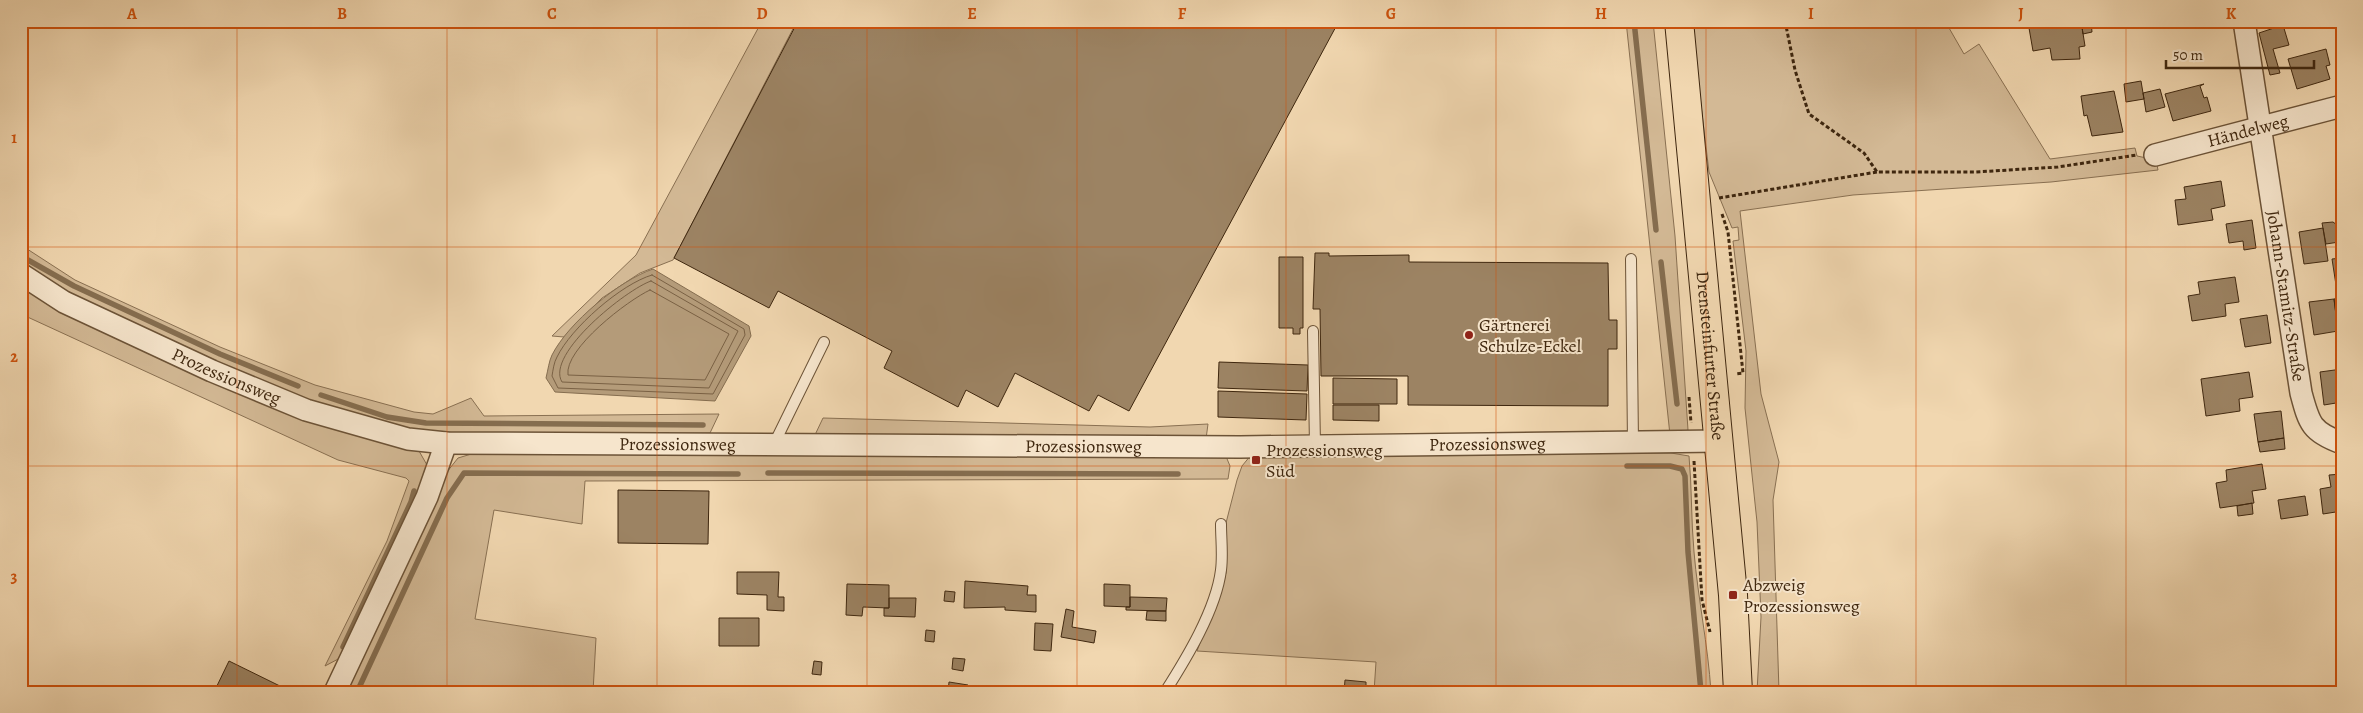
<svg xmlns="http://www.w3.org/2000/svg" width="2363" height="713" font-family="Alegreya,serif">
<rect width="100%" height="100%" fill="#f1d7b0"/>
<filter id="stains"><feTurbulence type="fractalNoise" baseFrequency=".004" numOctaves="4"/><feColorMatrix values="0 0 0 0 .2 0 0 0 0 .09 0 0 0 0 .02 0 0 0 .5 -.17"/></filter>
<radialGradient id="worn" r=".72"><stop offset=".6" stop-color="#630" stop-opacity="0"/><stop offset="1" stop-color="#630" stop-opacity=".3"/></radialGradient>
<path fill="#d3b995" stroke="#897052" d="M762,21H797L673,260L640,273L602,298L564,337L552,336L636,255Z
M1626,21H1653L1675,236L1688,430L1670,435Z
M1691,21H1945L1964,54L1979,44L2050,159L2135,148L2137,156L2156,160L2158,170L2051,182L1853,195L1740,211L1761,394L1779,462L1773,500L1779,692H1757L1761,617L1757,522L1745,408L1746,351L1733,241L1739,240L1738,227L1732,228L1709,172Z
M21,245L75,280L220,347L315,385L414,412L433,414L471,398L484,416L719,414L710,433L478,436L423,434L311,404L68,296L21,267Z
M21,283L404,448L419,451L427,465L421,496L342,657L325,666L387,541L409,481L406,478L338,460L21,314Z
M823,418L1150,427L1208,424L1206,439L814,437Z
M478,452L1225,454L1230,466L1228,479L585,481L582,524L494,510L475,619L596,638L593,692H342L443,477L458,458Z
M1671,453L1689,456C1692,488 1691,520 1694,552C1698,599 1708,645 1711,692H1374L1376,662L1197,651L1226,573V523L1237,480L1242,466L1251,455Z"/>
<path fill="#b49b79" stroke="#856d4f" d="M653,269L749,326L751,336L715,401L555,392L546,378C548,370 549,361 552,355C568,323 620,280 653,269Z"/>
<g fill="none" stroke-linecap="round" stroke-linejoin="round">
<path stroke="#7a6144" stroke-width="1" d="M652,275L744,329L745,335L713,394L558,388L552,376C553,370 554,362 557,357C571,328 621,284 652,275Z
M651,281L738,331L709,388L562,382C545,354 627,289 651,281Z
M650,290L729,334L705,380L568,375C564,349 628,300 650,290Z"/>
<path stroke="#856d4f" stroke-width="5.5" d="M1634,21L1656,230
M21,256L74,286L220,354L298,386
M1661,262L1677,404
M321,395L387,417L426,423L703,425
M1627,466H1670L1682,469L1685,476L1688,552L1701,692
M768,473L1178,474
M343,647L411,502L414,491
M357,692L447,498L464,473L738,474"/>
</g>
<path fill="#9c8363" stroke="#3f270f" d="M798,21H1339L1129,411L1098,395L1089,411L1015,373L998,407L966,390L958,407L884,368L892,351L778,291L769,308L674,258Z
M2081,21L2085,46L2079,47L2080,59L2052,60L2050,48L2033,51L2029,28Z
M2081,21H2091L2092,32L2083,34Z
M2283,25L2289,45L2273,49L2280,73L2270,75L2259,33Z
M2326,49L2330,65L2326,66L2330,79L2297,89L2288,59Z
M2141,81L2144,99L2126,102L2124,84Z
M2204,84L2200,86L2204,98L2207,97L2211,111L2173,121L2165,94Z
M2160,89L2165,107L2146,112L2143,93Z
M2114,91L2123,132L2092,136L2087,115L2084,116L2081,96Z
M2221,181L2225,206L2211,209L2213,220L2178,225L2175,200L2186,199L2184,187Z
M2252,220L2256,248L2244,250L2243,241L2229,243L2226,224Z
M2333,222L2337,225L2339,242L2326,244L2322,223Z
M2323,228L2328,261L2304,264L2299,232Z
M1315,253H1329V256L1409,255V262L1608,263L1609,320H1617V349H1608V406L1408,405V376H1321L1320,309H1313Z
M1279,257H1303V328H1300V334H1293V328H1279Z
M2342,258V285H2336L2332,259Z
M2235,277L2239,302L2225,304L2226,316L2192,321L2188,296L2200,294L2198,282Z
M2342,297V314L2336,315L2334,299Z
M2334,299L2338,331L2314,335L2309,302Z
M2342,314V331H2338L2336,315Z
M2267,315L2271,343L2245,347L2240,319Z
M1219,362L1308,365L1307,391L1218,388Z
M2342,369V402L2324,405L2320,372Z
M2249,372L2253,397L2239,399L2240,411L2206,416L2201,379Z
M1333,378L1397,379V404H1333Z
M1218,391L1307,394L1306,420L1218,417Z
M1333,405H1379V421L1333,420Z
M2281,411L2284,438L2258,442L2254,414Z
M2284,438L2285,449L2260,452L2258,442Z
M2262,464L2266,489L2252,491L2254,503L2220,508L2216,483L2227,481L2226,470Z
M2342,474V511L2323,514L2320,489L2331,487L2329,475Z
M618,490L709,491L708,544L618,543Z
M2305,496L2308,515L2281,519L2278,500Z
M2252,503L2253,514L2238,516L2237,506Z
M737,572H779L778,597H784V611L767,610V595L737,594Z
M965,581L1028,586L1027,595H1036V612L1005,610V607L964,608Z
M847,584L889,585V608L863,607L862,616L846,615Z
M1104,584L1130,585V607L1104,606Z
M945,591L955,592L954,602L944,601Z
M1130,597L1167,598L1166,611L1126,610V607H1130Z
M889,598H916L915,617L884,616V608H889Z
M1066,609L1074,611L1072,627L1096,631L1094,643L1061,637Z
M1147,611H1166V621L1146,620Z
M719,618H759V646H719Z
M1035,623L1053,624L1051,651L1034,650Z
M926,630L935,631L934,642L925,641Z
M953,658L965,659L963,671L952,669Z
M229,661L284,688L283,692H214Z
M814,661L822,662L821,675L812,674Z
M1345,680L1366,682V692H1344Z
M949,682L968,685L967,692H948Z"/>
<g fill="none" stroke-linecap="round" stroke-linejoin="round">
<g stroke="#6c5337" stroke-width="12">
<path id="service" d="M1631,259L1633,444
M1313,331L1315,446
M774,444L824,342
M1165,692C1186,659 1216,610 1221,570C1223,555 1221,539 1221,524"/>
</g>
<g stroke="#6c5337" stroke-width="24">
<g id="minor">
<path id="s1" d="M2244,21L2301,393C2309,423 2311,432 2342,443"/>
<path id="s2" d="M2155,155L2342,106"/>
<path id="s3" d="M21,274L64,302L212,371L306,410L408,439L446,443L1240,447L1719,441"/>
<path d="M335,692L427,497L446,443"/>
</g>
</g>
<g stroke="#3f270f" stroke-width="30">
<g id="primary">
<path id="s4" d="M1679,21L1733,595L1738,692"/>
</g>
</g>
<path stroke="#3f270f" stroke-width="3" stroke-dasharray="4 2.5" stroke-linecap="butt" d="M1785,21L1795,70L1809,114L1864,153L1877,172H1976L2058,167L2137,155
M1719,198L1877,172
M1722,214L1728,232L1743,373L1735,374
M1689,397L1691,423
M1694,461L1702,600L1710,632"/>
<use href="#service" stroke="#f6e5cc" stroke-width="10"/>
<use href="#minor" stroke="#f6e5cc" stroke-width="21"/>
<use href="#primary" stroke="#f1d7b0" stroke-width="28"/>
</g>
<path fill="none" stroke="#cf520c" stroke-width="1" stroke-opacity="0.55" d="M237,21V692M447,21V692M657,21V692M867,21V692M1077,21V692M1286,21V692M1496,21V692M1706,21V692M1916,21V692M2126,21V692M21,247H2342M21,466H2342"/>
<g fill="#8f2418" stroke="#f6e5cc" stroke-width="2">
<circle cx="1469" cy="335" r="5"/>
<rect x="1251" y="455" width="10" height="10" rx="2.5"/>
<rect x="1728" y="590" width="10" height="10" rx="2.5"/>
</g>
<g text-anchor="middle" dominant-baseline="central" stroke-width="4" stroke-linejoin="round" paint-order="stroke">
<g font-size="18" fill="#3f270f" stroke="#f6e5cc">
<text stroke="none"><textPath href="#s2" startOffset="96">Händelweg</textPath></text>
<text stroke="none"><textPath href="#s1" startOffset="278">Johann-Stamitz-Straße</textPath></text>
<text stroke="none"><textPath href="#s4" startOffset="336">Drensteinfurter Straße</textPath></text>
<text stroke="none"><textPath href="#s3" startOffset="230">Prozessionsweg</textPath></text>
<text stroke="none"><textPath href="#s3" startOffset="692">Prozessionsweg</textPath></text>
<text stroke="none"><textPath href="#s3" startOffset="1502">Prozessionsweg</textPath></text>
<text stroke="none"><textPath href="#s3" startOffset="1098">Prozessionsweg</textPath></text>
</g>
<g font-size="18" fill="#3f270f" stroke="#f6e5cc" text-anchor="start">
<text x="1479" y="325">Gärtnerei<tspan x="1479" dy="21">Schulze-Eckel</tspan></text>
<text x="1266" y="450">Prozessionsweg<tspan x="1266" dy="21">Süd</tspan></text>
<text x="1743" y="585">Abzweig<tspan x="1743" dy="21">Prozessionsweg</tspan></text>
</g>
</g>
<rect width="2363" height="713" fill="none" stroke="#f1d7b0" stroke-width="55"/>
<path d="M2166 60v8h148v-8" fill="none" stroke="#3f270f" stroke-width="2.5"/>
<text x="2173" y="60" font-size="15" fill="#3f270f" stroke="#f6e5cc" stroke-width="4" paint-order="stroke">50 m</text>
<rect x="28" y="28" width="2308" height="658" fill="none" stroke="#cf520c" stroke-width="2"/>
<g font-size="16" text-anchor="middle" font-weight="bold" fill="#cf520c">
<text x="132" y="19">A</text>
<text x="342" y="19">B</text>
<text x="552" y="19">C</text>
<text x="762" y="19">D</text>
<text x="972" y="19">E</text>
<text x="1182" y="19">F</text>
<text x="1391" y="19">G</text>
<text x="1601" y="19">H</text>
<text x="1811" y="19">I</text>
<text x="2021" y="19">J</text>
<text x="2231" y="19">K</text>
<text x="14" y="143">1</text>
<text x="14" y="362">2</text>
<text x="14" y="582">3</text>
</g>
<rect width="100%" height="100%" filter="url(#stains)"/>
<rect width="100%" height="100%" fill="url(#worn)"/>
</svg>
